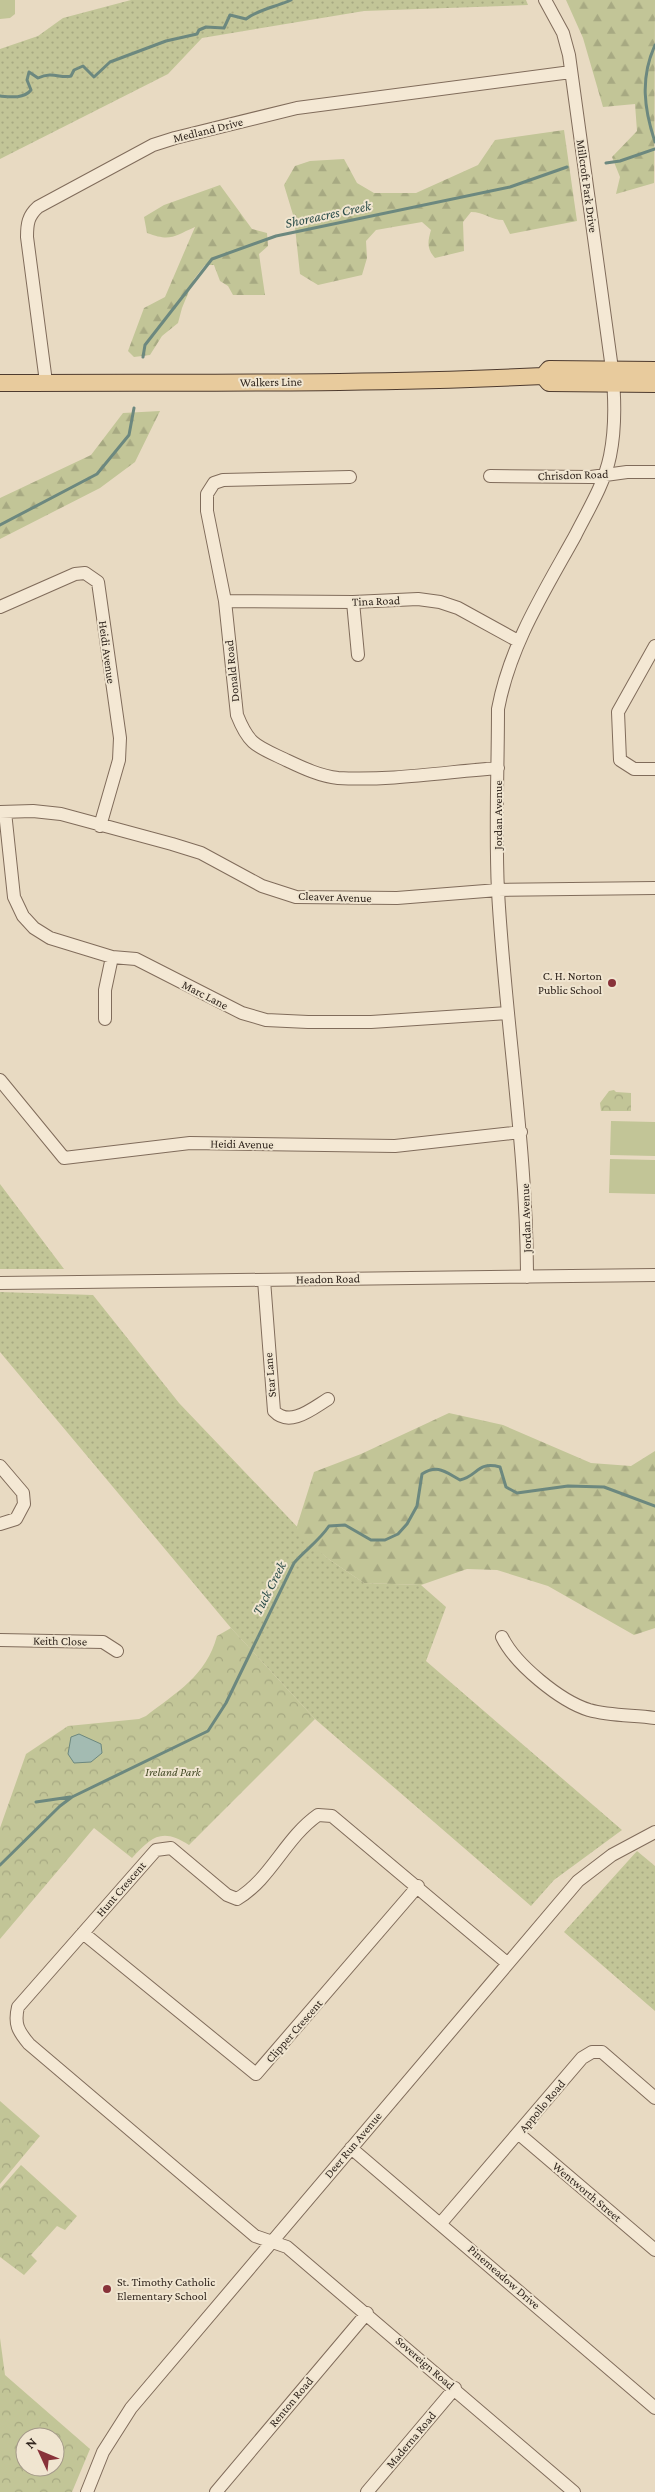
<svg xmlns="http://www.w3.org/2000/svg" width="655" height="2492" font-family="'Crimson Pro',serif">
<defs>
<pattern id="grass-dots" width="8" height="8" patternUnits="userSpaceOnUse" patternTransform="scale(1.25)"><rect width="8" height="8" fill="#c2c597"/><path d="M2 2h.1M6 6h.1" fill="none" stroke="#a7a982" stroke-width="1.8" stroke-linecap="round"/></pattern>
<pattern id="forest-firs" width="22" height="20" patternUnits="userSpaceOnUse" patternTransform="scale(1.25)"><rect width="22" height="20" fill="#c2c597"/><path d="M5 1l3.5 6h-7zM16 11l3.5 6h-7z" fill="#a7a982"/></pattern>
<pattern id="park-crowns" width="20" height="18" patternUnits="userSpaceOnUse" patternTransform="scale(1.25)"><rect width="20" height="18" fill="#c2c597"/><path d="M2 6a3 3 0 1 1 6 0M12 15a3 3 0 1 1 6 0" fill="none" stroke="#a7a982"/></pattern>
</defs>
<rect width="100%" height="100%" fill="#e8dac2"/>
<path fill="url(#grass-dots)" d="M131,0H526L528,5L364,11L202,38L168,74L0,159V49L38,36L63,18Z
M0,1184L64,1269H0Z
M0,1292L93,1295L179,1403L327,1558L364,1583L421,1585L446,1607L426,1661L622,1830L554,1880L531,1906L315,1719L231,1628L0,1352Z
M637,1851L655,1866V2011L564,1932Z"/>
<path fill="url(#forest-firs)" d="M566,0H655L654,183L616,194L620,177L612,157L637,131L635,104L603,107L583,38Z
M564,130L577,221L510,234L503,220C491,220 484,212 471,212L463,222L464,251L435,258C426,248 428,241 431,230L422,222L376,230L366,241L367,258L362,275L318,285L300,274L294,218L284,185L295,166L310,161L344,159L357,183L374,193H416L478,165L495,140Z
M220,185L252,229L267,233L268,246L259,254L265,295H233L228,286L220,281L214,265H205L194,279L182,308L178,323L162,336L150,355L134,357L128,351L144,308L165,297L195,227C174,236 171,242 147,233L144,217L164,205Z
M160,411L135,462L100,488L0,539V498L91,455L123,413Z
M449,1413L503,1425L591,1463L631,1466L655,1451V1628L634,1635L548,1586L497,1570L467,1569L421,1585L364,1583L327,1558L296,1529L314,1472L361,1454Z"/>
<path fill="url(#park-crowns)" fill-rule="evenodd" d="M614,1090L616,1092L631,1093V1111H601L600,1103L609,1091Z
M231,1628L315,1719L189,1845C162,1827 151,1837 132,1858L94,1828L0,1939V1828L26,1754L68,1726L139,1719L146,1716C177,1692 206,1676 217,1636Z
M0,2101L40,2136L0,2184Z
M21,2165L77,2216L65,2230L57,2226L31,2255L37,2261L24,2275L0,2257V2189Z
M0,2338L5,2375L90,2449L72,2492H0ZM25,2437H55V2467H25Z"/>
<path fill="#c2c597" d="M0,0H15V14L10,18L0,19Z
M611,1121L655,1122V1156L610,1155Z
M610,1159L655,1160V1194L609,1193Z"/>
<path fill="#a3bbb2" stroke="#6c887f" d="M79,1734L101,1744L102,1753L91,1762L74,1763L68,1754L71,1737Z"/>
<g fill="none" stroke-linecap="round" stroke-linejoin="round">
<path stroke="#6c887f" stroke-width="3" d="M655,45C640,78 644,109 655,142
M0,96C10,97 24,99 31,90L27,80L29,72L38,78C53,71 61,79 71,76L74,70L83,66L94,77L110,62L166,41L197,34L199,30L206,27L224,28L230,15L246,19C259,9 276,7 291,0
M606,163L620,161L655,149
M143,357L145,345L212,259L276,236L510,187L567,167
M0,525L97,474L129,435L134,408
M36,1802L70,1797
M0,1865L60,1806L72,1797L208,1731L226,1703L294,1563C305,1550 319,1541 329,1526L345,1525L371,1540H385L398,1534L407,1524L417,1506L422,1474C438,1464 445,1472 460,1480C478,1476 477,1461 500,1467L506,1487L517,1493L568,1486L604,1487L655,1506"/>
<g stroke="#806c5b" stroke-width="14">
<path id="minor" d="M46,382L27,237C27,224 28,216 38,207L153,145L175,138L297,108L571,72
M490,476L591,477L627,472H655
M350,477L223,480L214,483L207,494V511L225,601L237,715C249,745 256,746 284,759C301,767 319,776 338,778C390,781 445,772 498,768
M225,601L353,602L418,599L440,602L458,608L518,641
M353,602L358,655
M0,607L75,574L85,573L98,582L120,738L119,760L100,826
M655,646L618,712L620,760L634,769H655
M0,812L33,811L61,814L172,844L201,853L262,886L296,897L397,898L498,890L655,888
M5,812L14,897L23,916L34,928L50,938L112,957L136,959L242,1013L266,1020L308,1022H371L508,1013
M105,1019V990L112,957
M0,1080L64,1158L190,1143L395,1146L521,1132
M527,1277C527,1148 505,1020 498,891C495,831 498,769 498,709C510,645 544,592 575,536C588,510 604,485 610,456C616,427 615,398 612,369L569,55L563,33L545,0
M264,1280L274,1411C290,1428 313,1408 328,1399
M0,1283L655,1275
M0,1466L23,1493L24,1504L16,1519L0,1524
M502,1637C515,1664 560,1701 589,1710C610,1716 634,1715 655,1718
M0,1640L103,1642L117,1651
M83,1933L256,2074L418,1886
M507,1963L332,1816L318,1815C285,1838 271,1879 237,1899L227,1895L171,1848L156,1850L18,2007C14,2024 18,2031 29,2044L255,2236L287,2247L574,2492
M519,2134L655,2250
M351,2148L655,2408
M441,2223L582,2058L592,2052H602L655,2098
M87,2492L103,2452L131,2408L578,1881L612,1855L655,1832
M216,2492L367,2313
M367,2492L455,2388"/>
</g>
<g stroke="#4e3b2f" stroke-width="18">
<path id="major" d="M543,376L549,383L655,384
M0,383C181,382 362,385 543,376L549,369L655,370"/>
</g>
<use href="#minor" stroke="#f4e8d4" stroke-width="12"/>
<use href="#major" stroke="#e8cb9d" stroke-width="16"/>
</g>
<g fill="#883239" stroke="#f0e5d0" stroke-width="2">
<circle cx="612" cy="983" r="5"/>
<circle cx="107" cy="2289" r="5"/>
</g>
<g text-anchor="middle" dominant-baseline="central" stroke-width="4" stroke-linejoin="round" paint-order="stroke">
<g font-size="12" fill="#31261e" stroke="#f0e5d0">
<text transform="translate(208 130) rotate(-14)">Medland Drive</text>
<text transform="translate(587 186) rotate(82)">Millcroft Park Drive</text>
<text transform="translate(271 382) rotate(-1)">Walkers Line</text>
<text transform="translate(573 475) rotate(-2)">Chrisdon Road</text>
<text transform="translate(376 601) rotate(-2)">Tina Road</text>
<text transform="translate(107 652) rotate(82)">Heidi Avenue</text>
<text transform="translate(232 671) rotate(-96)">Donald Road</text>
<text transform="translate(498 815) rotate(-90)">Jordan Avenue</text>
<text transform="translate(335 897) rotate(2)">Cleaver Avenue</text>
<text transform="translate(205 995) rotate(27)">Marc Lane</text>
<text transform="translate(242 1144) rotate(1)">Heidi Avenue</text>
<text transform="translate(526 1218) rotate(-92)">Jordan Avenue</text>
<text transform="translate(328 1279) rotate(-1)">Headon Road</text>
<text transform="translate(270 1375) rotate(-95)">Star Lane</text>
<text transform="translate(60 1641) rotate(1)">Keith Close</text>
<text transform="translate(121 1889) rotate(-49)">Hunt Crescent</text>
<text transform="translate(294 2031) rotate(-49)">Clipper Crescent</text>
<text transform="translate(542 2106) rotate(-50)">Appollo Road</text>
<text transform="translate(353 2145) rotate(-50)">Deer Run Avenue</text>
<text transform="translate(587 2192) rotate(40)">Wentworth Street</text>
<text transform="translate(504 2277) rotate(41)">Pinemeadow Drive</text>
<text transform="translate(425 2363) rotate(41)">Sovereign Road</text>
<text transform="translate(291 2402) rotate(-50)">Renton Road</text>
<text transform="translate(411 2440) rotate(-50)">Maderna Road</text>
</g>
<g font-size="12" fill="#31261e" stroke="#f0e5d0" text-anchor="end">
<text x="602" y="976">C. H. Norton<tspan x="602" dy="14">Public School</tspan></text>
<text x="117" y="2282" text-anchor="start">St. Timothy Catholic<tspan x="117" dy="14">Elementary School</tspan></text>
</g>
<g font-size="12" font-style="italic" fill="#454b26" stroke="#f0e5d0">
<text x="173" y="1772">Ireland Park</text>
</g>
<g font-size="14" font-style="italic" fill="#2e4f4b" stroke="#f0e5d0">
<text transform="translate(328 214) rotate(-12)">Shoreacres Creek</text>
<text transform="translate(269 1588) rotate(-63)">Tuck Creek</text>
</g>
</g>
<g transform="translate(40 2452) rotate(314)"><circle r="24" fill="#f0e5d0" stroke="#a49989"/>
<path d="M0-4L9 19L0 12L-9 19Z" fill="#883239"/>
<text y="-8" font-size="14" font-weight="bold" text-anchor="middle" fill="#31261e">N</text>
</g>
</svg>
